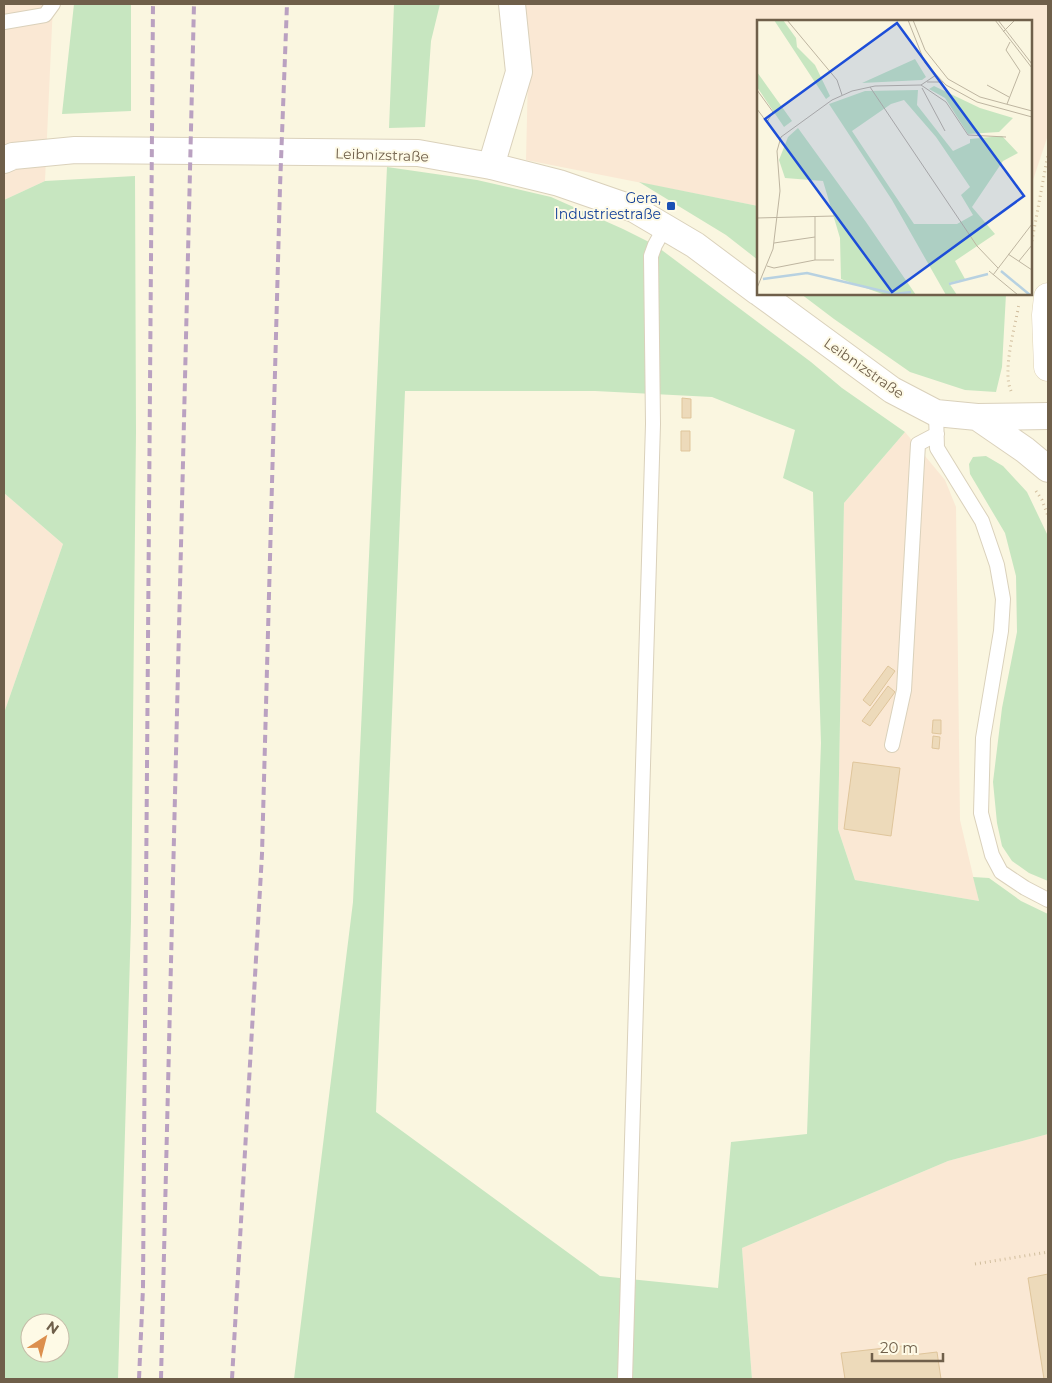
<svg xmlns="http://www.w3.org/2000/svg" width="1052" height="1383" font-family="Montserrat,sans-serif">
<rect width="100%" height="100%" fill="#faf6e0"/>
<path fill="#fae8d4" d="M4,4H53L45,181L4,200Z
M523,4H1048V135L1031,186V21H758V206L526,160L528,74Z
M905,432L945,480L956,507L960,820L979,901L855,880L838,829L844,503Z
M4,493L63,544L4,713Z
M1048,1134V1379H752L742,1248L948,1161Z"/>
<path fill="#c7e6c0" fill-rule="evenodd" d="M74,4H131V111L62,114Z
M394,4H440L431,41L425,127L389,128Z
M387,167L477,180L551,197L623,229L655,245L811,362L842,388L905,432L844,503L838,829L855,880L979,901L973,877L989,878L1021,901L1048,914V1134L948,1161L742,1248L752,1379H294L353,902ZM405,391H595L712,397L795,430L783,478L813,492L821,743L807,1134L731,1142L718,1288L600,1276L376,1112Z
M135,176L136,432L131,921L118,1379H4V713L63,544L4,493V200L45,181ZM30,1323H60V1353H30Z
M639,182L758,206V260L726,235Z
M801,294H1006L1002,367L996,392L965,390L910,372L834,319Z
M986,456L1003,466L1027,492L1048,536V881L1029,873L1012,861L1002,846L997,823L993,782L1002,708L1017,632L1016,576L1005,533L970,474L969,464L973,457Z"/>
<path fill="#eddaba" stroke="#dfc59b" d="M682,398L691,399V418H682Z
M681,431H690V451H681Z
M888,666L895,671L870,706L863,700Z
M888,686L895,692L870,726L862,721Z
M933,720H941V734L932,733Z
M933,736L940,737L939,749L932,748Z
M853,762L900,768L891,836L844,829Z
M1048,1274V1379H1044L1028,1278Z
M911,1345L912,1355L937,1352L941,1379H845L841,1353Z"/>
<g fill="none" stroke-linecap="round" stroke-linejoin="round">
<g stroke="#dad1bb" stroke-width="16">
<path id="lane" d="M4,22L45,15L53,4
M936,413L937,448L982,521L997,565L1003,599L1001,631L983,738L981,813L992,855L1001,872L1025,888L1048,900
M892,745L904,690L918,444L937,434
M625,1379L653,424L651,256L655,245L665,227"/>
</g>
<g stroke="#dad1bb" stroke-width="28">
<path id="street" d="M4,160L13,156L75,150L418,153L491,166L559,183L634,209L695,245L758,292
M491,166L519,72L512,4
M761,294L892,390L936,413L977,417L1048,416
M977,417L1025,450L1048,469"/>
</g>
<g stroke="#dfd3b9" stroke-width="29">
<path id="secondary" d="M1048,297L1046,315L1048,367"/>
</g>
<path stroke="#d1be9e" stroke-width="3" stroke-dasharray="1 4" stroke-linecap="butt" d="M1031,246L1048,154
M1011,391C1002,371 1015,327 1019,304
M1036,491L1042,500L1048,516
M975,1264L1048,1252"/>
<use href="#lane" stroke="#fff" stroke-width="14"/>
<use href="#street" stroke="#fff" stroke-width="26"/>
<use href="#secondary" stroke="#fff" stroke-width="28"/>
<path stroke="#baa1c1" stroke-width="4" stroke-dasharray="8 5" stroke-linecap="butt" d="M139,1379L143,1288L144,1150L153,4
M161,1379L194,4
M232,1379L262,854L280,187L287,4"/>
</g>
<rect fill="#1a4fb4" stroke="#fefae6" stroke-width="2" x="666" y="201" width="10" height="10" rx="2.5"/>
<g text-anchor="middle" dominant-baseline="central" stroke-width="4" stroke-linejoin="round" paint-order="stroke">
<g font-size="14" fill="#6f5f4a" stroke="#fefae6">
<text transform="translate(382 155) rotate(2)">Leibnizstraße</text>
<text transform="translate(864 368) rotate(35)">Leibnizstraße</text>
</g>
<g font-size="14" fill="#164399" stroke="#fefae6" text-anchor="end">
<text x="661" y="198">Gera,<tspan x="661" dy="16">Industriestraße</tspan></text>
</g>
</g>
<g transform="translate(757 20)">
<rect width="275" height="275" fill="#faf6e0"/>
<path d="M17,0H26L39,18L40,27L58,45L73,76L69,79ZM158,39L169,57L165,60L105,63ZM0,52L35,101L27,107L0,67ZM177,66L223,88L256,98L242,112L211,114L188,78L172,69ZM161,70L160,85L196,131L213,123V119L245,116L261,133L246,141L215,187L238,214L198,241L208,259L192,263L200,275H189L135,180L72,84L108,71ZM147,80L179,117L213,167L204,175L216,195L200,204H157L95,111L134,84ZM41,108L109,202L159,275H128L84,259L83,218L66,161L28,158L22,140L31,117Z" fill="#c7e6c0" fill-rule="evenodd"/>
<path fill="none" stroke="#b7d1e1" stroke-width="2.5" d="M244,251L273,275M6,259L50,253L138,274L154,272M192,264L231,254"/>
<path fill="none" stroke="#beb5a0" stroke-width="1" d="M30,0L80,60L85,75M151,0L168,43L189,65L220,82L275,97M156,0L168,30L191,59L223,77L275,91M238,0L275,48M241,0L275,44M246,12L258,0M170,62H186M164,65L189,82L211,115L249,117M230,65L252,77M113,67L220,226L241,248M165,68L188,111M0,70L16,92L10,102M250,84L263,51L249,30L253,22M0,89L23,120M0,198L77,196M17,223L58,217V197M251,234L275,250M58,240H77M262,241L275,225M10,246L17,248L58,240V217M232,251L261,275M236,255L275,204M0,268L16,229L23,171L20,131L24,117L75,80L95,71L118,66L164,65L179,55"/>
<path fill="#1d4ed8" fill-opacity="0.15" stroke="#1d4ed8" stroke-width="2.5" d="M140,3L267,176L135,272L8,99Z"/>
<rect width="275" height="275" fill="none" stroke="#6f5f4a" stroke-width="2.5"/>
</g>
<rect width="1052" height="1383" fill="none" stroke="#6f5f4a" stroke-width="10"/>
<g transform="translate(45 1338) rotate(36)"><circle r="24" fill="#fefae6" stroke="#c5bca8"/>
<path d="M0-4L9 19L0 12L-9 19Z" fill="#dc8f4d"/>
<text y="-8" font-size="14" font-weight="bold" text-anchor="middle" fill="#6f5f4a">N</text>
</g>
<path d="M872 1353v8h71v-8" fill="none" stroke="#6f5f4a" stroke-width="2.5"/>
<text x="880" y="1353" font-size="15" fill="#6f5f4a" stroke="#fefae6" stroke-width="4" paint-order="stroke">20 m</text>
</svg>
